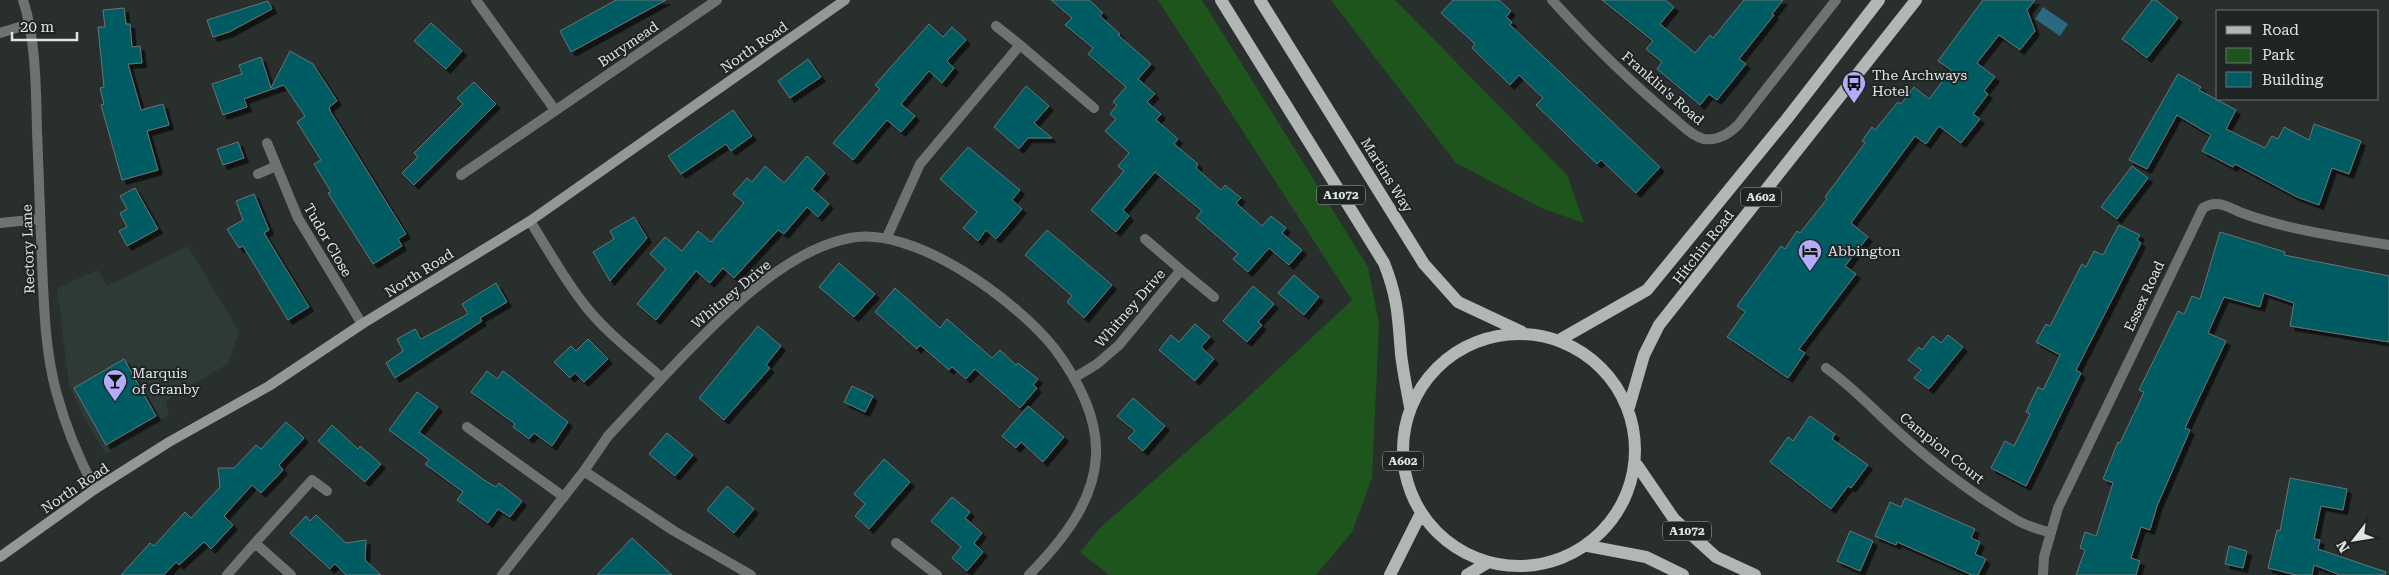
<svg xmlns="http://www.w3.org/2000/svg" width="2389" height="575" font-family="'Roboto Serif',serif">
<defs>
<filter id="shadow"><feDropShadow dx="4.5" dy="4.5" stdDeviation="0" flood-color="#0009"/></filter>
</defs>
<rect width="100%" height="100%" fill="#282f2d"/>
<path fill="#2d3a38" d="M188,246L239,331L229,363L166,401L169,415L106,454L84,418L69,385L57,288L98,270L107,286Z"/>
<path fill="#1e551d" d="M1158,0H1202L1368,267L1379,324L1372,478L1352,532L1316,575H1109L1080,552L1101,527L1244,401L1352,300Z
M1331,0H1395L1567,175L1584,223L1541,208L1456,163Z"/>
<path fill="#2a6981" d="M2043,7L2068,24L2060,36L2035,19Z"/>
<path fill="#005c64" stroke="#6b7374" filter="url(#shadow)" d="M616,0H666L571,52L560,31Z
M1051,0H1089L1103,13L1100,16L1120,34L1118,35L1151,64L1138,79L1155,94L1147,102L1161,114L1156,120L1178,139L1174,144L1198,164L1196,168L1221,190L1225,185L1241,198L1236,203L1262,226L1271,216L1286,228L1282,233L1302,250L1289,265L1269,248L1248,272L1233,259L1238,254L1196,218L1202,211L1155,172L1123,210L1129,216L1116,232L1091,210L1124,171L1118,166L1129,153L1105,131L1116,119L1110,114L1117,105L1113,102L1126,87L1088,54L1093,48L1065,25L1072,18Z
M1453,0H1499L1511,11L1506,17L1512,22L1510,25L1660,167L1636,193L1601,160L1597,164L1536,105L1543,98L1519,75L1510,85L1472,48L1475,44L1441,13Z
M1602,0H1665L1674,7L1660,24L1695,53L1710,35L1713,38L1744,0H1783L1772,14L1774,15L1739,59L1746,64L1717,100L1709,94L1700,105L1657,69L1662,62L1646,49L1653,41Z
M1983,0H2035L2027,10L2035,31L2020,50L1999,35L1977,63L1995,77L1984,91L1988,94L1973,114L1980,119L1961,143L1939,126L1926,144L1915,136L1851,223L1868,237L1845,266L1856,274L1799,349L1805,353L1788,378L1727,337L1745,312L1737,306L1781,246L1785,249L1797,231L1800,233L1827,199L1825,197L1865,143L1862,141L1872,127L1875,130L1898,102L1901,104L1914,87L1929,99L1951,70L1938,61Z
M2152,0H2156L2178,18L2147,58L2122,39Z
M268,1L272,9L229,32L213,37L207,20Z
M124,8L126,24H130L132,47L140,46L142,63L128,64L141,110L163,104L169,125L147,131L158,170L122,180L101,105L104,104L100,88L104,87L98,27H105L103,10Z
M431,23L462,51L446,69L414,41Z
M929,24L943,37L952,27L966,40L947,61L954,68L942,83L929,71L901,104L915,116L901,132L887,120L853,160L833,143L880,89L875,85Z
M290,51L313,64L337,101L329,107L330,111L406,234L398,239L402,246L373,264L328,193L331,192L314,164L321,160L297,122L305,116L284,85L244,99L247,107L223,115L212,84L242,74L239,65L261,57L271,88Z
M808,59L821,77L790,98L778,81Z
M2178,74L2201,87L2199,90L2236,110L2226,129L2265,148L2272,136L2278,139L2284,127L2309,140L2314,124L2361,141L2349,174L2332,168L2319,205L2297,197L2235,164L2233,167L2202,151L2211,135L2177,115L2147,169L2129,160Z
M474,82L496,104L414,185L402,173L418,157L414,153L463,104L457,98Z
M1026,86L1049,106L1034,123L1052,138H1028L1019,149L994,127Z
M733,110L752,136L731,151L726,144L681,174L668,156Z
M238,142L244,158L223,165L217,149Z
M968,147L1020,190L1012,200L1022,209L996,239L986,230L978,241L963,228L977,212L940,179Z
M807,156L825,173L812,189L829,204L818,217L807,207L784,234L778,230L734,278L723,268L710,283L696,271L656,320L637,304L666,269L650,254L665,237L682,251L698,231L711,242L744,203L733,194L747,178L752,182L765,166L784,183Z
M2132,166L2148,178L2117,219L2101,207Z
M135,188L158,229L127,246L119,231L127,227L120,213L127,209L120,196Z
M254,194L269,230L264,233L309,307L288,320L243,246L239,248L227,229L243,220L236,201Z
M634,217L647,238L610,281L593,252L614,239L610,231Z
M2119,225L2140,235L2137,240L2141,243L2076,370L2081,373L2026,486L1991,468L2005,441L2014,446L2030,414L2026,412L2038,387L2043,390L2060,355L2036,342L2046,324L2050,326L2082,264L2086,267L2094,251L2103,255Z
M1047,230L1112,285L1084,318L1067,302L1072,296L1025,255Z
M2220,232L2285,252L2284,255L2389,276V342L2290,326L2294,303L2264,293L2260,307L2224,297L2208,333L2226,341L2185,428L2190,430L2157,506L2150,530L2141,527L2131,558L2140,561L2136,575H2076L2085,550L2080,548L2085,532L2096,536L2113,483L2103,479L2118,442L2120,443L2144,392L2139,390L2178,311L2184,314L2192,296L2200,299Z
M839,263L875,294L854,317L819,287Z
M1294,275L1319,297L1304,315L1278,293Z
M496,283L507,302L480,318L482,321L395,378L386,363L403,351L397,339L415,329L421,339L468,314L462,304Z
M1253,286L1274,304L1258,322L1262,325L1247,342L1223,321Z
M895,288L940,328L947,319L992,358L1000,350L1016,365L1018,363L1038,379L1033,385L1037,388L1020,408L975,369L966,379L952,367L949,370L920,345L917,349L875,312Z
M1195,324L1210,337L1201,347L1214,359L1195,381L1159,350L1171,335L1179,342Z
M758,326L781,346L766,365L770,368L724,420L699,398Z
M1948,335L1963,347L1929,389L1914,378L1921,370L1908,360L1919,347L1922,350L1933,336L1941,343Z
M588,339L608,359L584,382L575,373L570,378L554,362L571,346L576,351Z
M124,359L156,416L106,445L74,388Z
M487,371L497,379L503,371L568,422L552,446L534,433L529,439L513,427L515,424L471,392Z
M852,386L873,396L865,412L844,402Z
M417,392L438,407L419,432L484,480L496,487L499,483L522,501L510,517L498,509L488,523L457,500L463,492L425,464L429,460L389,430Z
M1133,398L1165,426L1143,451L1128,438L1135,431L1117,416Z
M1028,406L1064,437L1043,462L1021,442L1016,448L1002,436Z
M1810,416L1835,434L1832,439L1868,465L1851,488L1848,486L1831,509L1770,462L1788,437L1793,441Z
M286,422L304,438L279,465L283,470L261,493L252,485L224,516L233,525L211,549L204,542L179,565L176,562L164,575H121L150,543L154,546L185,512L191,518L220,487L218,468H234L256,445L261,449Z
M332,425L358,449L360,446L381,464L365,482L318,441Z
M667,433L693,455L675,476L649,454Z
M884,459L910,482L869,529L855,516L865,504L854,494Z
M2290,478L2347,489L2343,510L2321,506L2314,539L2320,540L2318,549L2386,572L2385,575H2340L2314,565L2312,575H2296L2268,568L2277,530L2280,531Z
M727,486L754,509L734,533L707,510Z
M952,497L970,512L965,518L982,533L974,543L983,552L967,571L952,558L961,547L931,521Z
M1905,498L1975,529L1971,538L1980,542L1975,554L1986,559L1978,575H1972L1897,542L1896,545L1875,536L1890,502L1901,507Z
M316,515L346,543L366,540L365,560L381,575H346L335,564L330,569L290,533L306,516L310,521Z
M1850,531L1873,541L1860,571L1837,561Z
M632,538L672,575H597Z
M2229,546L2247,551L2243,568L2225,564Z"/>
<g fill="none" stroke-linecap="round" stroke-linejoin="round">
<path stroke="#6f7270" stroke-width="10" d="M476,0L555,110
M1552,0C1589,41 1627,79 1670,115C1680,123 1691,136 1704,139C1718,141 1729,134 1738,125L1836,0
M996,26L1020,45
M0,33L29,24
M267,143L298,218L362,324
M258,174L276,166
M461,175L717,0
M530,221C549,251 565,281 587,308C608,334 636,355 662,378C710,328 780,251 850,238C914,225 1017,301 1055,349C1078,380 1098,417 1096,456C1094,503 1060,543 1029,575
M0,223L40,219
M887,237L920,164L1020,45L1094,108
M1181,270L1214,297
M1826,368C1846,382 1863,399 1881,416C1921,454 1967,491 2015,519C2025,526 2039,529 2051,533
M1074,378L1097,364L1119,345L1181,270L1145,239
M467,427L564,497
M584,471L608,436L662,378
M255,543L312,480L327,491
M896,543L937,575
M227,575L255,543L291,575
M502,575L584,471L674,531L751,575
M2043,575L2044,557L2058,508L2203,208C2217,199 2228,207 2242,213C2289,230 2340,237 2389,245"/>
<path stroke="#6f7270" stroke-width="10" d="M23,0C36,39 36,90 37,131C39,175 40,219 42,264C44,306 45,350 56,391C65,425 79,459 95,489"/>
<path stroke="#949996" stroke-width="10" d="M0,557L95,489L169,442L269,386L362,324L530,221L845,0"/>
<path stroke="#b1b7b4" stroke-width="12" d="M1221,0L1384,263C1398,298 1398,317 1401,354C1403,372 1407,390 1410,407
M1260,0L1424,264L1458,302L1522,332
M1403 450a116 116 0 1 1 232 0a116 116 0 1 1-232 0Z
M1561,339L1647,290L1786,120L1879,0
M1629,407L1644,355L1659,325L1916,0
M1637,465L1674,519L1716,557L1755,575
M1588,546L1646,557L1683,575
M1390,575L1421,513
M1467,575L1487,563"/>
</g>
<defs>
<g id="bus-pin" transform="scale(1.25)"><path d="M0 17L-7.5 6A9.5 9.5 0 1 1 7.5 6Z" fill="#b5acf8" stroke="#1e2524"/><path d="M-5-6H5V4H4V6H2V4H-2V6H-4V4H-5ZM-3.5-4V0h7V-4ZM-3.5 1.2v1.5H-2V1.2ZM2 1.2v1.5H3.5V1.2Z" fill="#111"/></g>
<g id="hotel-pin" transform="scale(1.25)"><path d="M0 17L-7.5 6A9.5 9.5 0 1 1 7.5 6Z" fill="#b5acf8" stroke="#1e2524"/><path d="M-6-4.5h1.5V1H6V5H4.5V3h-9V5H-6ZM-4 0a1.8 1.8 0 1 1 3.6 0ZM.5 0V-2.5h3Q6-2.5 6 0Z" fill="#111"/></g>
<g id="bar-pin" transform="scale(1.25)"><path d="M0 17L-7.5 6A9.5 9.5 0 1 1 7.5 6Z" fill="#b5acf8" stroke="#1e2524"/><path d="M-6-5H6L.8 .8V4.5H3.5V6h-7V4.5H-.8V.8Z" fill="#111"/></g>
</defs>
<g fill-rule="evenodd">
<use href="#bus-pin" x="1854" y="83"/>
<use href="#hotel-pin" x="1810" y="251"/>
<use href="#bar-pin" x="115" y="381"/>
</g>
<g text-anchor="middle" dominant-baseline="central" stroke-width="4" stroke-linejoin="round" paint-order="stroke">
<g fill="#1e2524" stroke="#a6abaa" stroke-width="1">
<rect x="1317" y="185.5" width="48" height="19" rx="4"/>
<rect x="1741" y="187.5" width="40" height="19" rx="4"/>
<rect x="1383" y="451.5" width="40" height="19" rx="4"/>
<rect x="1663" y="521.5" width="48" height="19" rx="4"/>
</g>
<g font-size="12" font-weight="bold" fill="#e0e4e4">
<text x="1341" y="195">A1072</text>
<text x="1761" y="197">A602</text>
<text x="1403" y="461">A602</text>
<text x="1687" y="531">A1072</text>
</g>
<g font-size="14" fill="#e0e4e4" stroke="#1e2524">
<text transform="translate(628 44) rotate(-34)">Burymead</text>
<text transform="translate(754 47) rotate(-35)">North Road</text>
<text transform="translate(1663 88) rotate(41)">Franklin's Road</text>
<text transform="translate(1387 175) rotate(58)">Martins Way</text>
<text transform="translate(328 240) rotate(60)">Tudor Close</text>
<text transform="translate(1703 247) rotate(-52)">Hitchin Road</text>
<text transform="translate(28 249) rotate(-92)">Rectory Lane</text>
<text transform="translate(419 273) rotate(-32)">North Road</text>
<text transform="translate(731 294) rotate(-40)">Whitney Drive</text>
<text transform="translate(2144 296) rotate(-65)">Essex Road</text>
<text transform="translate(1130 308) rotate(-49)">Whitney Drive</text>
<text transform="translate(1942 448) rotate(39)">Campion Court</text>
<text transform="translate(75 488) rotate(-34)">North Road</text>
</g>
<g font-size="14" fill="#e0e4e4" stroke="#1e2524" text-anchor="start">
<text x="1872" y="75">The Archways<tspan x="1872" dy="16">Hotel</tspan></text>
<text x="1828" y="251">Abbington</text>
<text x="132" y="373">Marquis<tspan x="132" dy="16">of Granby</tspan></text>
</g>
</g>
<rect x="2216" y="10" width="162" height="90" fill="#1e2524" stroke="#6c7171"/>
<rect x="2226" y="26" width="25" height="8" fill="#b1b7b4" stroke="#6c7171"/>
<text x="2262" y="35" font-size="15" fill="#e0e4e4">Road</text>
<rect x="2226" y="48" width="25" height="15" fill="#1e551d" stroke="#6c7171"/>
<text x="2262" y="60" font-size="15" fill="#e0e4e4">Park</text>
<rect x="2226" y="72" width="25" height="15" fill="#005c64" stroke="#6c7171"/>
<text x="2262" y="85" font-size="15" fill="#e0e4e4">Building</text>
<g transform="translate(2354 540) rotate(239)" stroke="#1e2524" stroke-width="4" paint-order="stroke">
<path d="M0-4L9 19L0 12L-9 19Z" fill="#e0e4e4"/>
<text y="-8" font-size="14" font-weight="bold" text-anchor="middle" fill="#e0e4e4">N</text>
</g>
<path d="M12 32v8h65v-8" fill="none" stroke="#e0e4e4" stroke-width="2.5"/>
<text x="20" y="32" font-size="15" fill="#e0e4e4" stroke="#1e2524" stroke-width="4" paint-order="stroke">20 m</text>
</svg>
